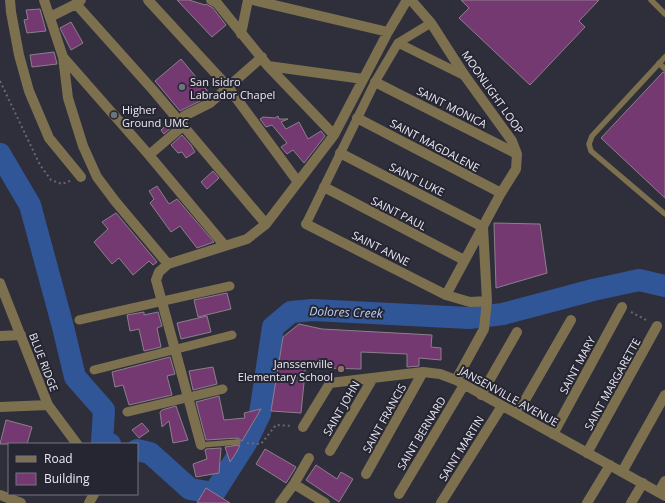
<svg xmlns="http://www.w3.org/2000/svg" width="665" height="503" font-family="'Open Sans',sans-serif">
<rect width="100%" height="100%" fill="#2f2f3c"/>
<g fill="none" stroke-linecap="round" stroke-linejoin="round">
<path stroke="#315697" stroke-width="22" d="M0,154L30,205L63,327L75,377L104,410L102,442L110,444
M137,450L150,453L190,489L214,493L246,443L260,414L273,327L291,312L313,310L469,318L503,314L593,290L639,280L665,286"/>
</g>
<path fill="#753972" stroke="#8c7f8b" d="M177,0H189L205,5L206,4L213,8L226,25L212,37Z
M461,0H599L579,21L585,27L530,85L459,18L469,8Z
M40,9L46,31L27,33L24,20L28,19L26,10Z
M71,22L83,43L71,50L60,28Z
M54,52L57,64L32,67L30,55Z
M181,59L210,94L204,99L180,111L155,81Z
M663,72L665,73V198L601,138Z
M278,116L279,119H288L281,122L286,129L299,122L308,139L321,131L325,136L304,163L293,150L287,154L281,147L287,143L272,125L266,127L260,119L263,117L275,118Z
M171,121L174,125L164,134L161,130Z
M182,135L191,145L195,152L186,158L182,152L178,153L171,145Z
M213,171L219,178L207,189L201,182Z
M157,186L169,204L177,199L214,242L197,248L180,226L171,232L150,203L154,199L149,191Z
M116,213L157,262L153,265L149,261L133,275L119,258L112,264L94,242L108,229L102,222Z
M494,223L540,224L547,273L496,288Z
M227,293L231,309L198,317L194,300Z
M144,312V315L158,312L162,326L157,328L161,347L144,351L139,329L130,331L127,315Z
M207,316L211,332L181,339L177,323Z
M299,324L322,329L432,335L431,347L441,348V360L419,358V366L407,367V354L361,352V369L325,368V360L306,362L301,413L271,411L283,337Z
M170,357L175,374L167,376L172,395L129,405L123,385L115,387L112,372Z
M213,367L217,384L193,390L189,371Z
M219,396L224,420L245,418L244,413L261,409L242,441L238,438L206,440L196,402Z
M176,406L188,440L173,443L169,421L162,427L160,412L162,410Z
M6,420L32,427L27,444H0Z
M142,423L149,431L139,438L132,430Z
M240,445L236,453L230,462L225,447Z
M221,448L219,473L196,477L193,464L207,459L205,450L206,449Z
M265,449L296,467L286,483L256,464Z
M316,465L337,479L341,472L353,479L339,502L306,480Z
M206,488L230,503H197Z"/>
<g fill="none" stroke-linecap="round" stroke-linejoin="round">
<path stroke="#696874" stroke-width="2" stroke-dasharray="2 3" stroke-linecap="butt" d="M0,81L40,165L51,180L62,184L70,181
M631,312L648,321
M247,443L261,444L276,425L292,426"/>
<path stroke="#7c704e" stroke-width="5.5" d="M651,0L665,14
M665,57L592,136L589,144L591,151L665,214
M659,63L665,69
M201,445L238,442"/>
<path stroke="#7c704e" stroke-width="9" d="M398,43L465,76
M306,224L375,82L398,43L431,23
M79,320L230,286
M94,370L232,335
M127,412L223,389"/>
<path stroke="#7c704e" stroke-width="10" d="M10,0L11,12L19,55L29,91L49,138L81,177
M44,0L63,57L68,98L83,146L97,177L115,201L168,264
M148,0L228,87L298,182
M211,0L217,3L268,66L334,135
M253,0L388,32
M411,0L431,23L465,76L512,141L517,154L516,169L501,193L446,295
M76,4L153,90L266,224
M50,17L76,4L81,0
M241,34L248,0
M63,57L149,155L225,246
M268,66L363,79
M375,82L517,154
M184,116L210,103L262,57
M357,118L501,193
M340,153L483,227
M149,155L183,126
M324,187L464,260
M306,224L446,295L470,302L487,301
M0,283L48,405L77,444
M0,336L21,335
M456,380L484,329L487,301L483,227
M481,395L517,332
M0,407L48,405
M517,414L571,320
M303,427L330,383L423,372L440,374L456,380L665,496
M553,434L622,307
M201,445L156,280L159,272L168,264L247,239L266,224L334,135L388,32L407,0
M330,451L373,378
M587,453L657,326
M622,472L665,395
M366,474L423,372
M294,484L325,503
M659,492L665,481
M399,494L464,385
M0,495L21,503
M89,503L94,494
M280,503L294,484L309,458
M441,503L502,406
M587,503L610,465
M631,503L643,483"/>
</g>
<g fill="#6b7280" stroke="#262532" stroke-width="1.5">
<circle cx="182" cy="87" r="4"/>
<circle cx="114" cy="115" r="4"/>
</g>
<circle fill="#8d6e63" stroke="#262532" stroke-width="1.5" cx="341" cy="369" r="4"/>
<g text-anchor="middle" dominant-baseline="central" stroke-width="4" stroke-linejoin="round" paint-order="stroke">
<g font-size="11" fill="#ebeaf3" stroke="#262532" text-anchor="start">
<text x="190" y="81">San Isidro<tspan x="190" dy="13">Labrador Chapel</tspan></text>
<text x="122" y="109">Higher<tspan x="122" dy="13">Ground UMC</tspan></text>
<text x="333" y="363" text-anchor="end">Janssenville<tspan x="333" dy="13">Elementary School</tspan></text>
</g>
<g font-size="11" fill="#ebeaf3" stroke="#262532">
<text transform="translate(493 92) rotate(55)">MOONLIGHT LOOP</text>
<text transform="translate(452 107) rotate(27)">SAINT MONICA</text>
<text transform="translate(435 145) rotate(28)">SAINT MAGDALENE</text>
<text transform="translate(417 179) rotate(27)">SAINT LUKE</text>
<text transform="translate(399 213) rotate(27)">SAINT PAUL</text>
<text transform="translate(381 248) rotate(27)">SAINT ANNE</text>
<text transform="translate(44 362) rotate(69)">BLUE RIDGE</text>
<text transform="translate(577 365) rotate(-62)">SAINT MARY</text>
<text transform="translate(612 384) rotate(-61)">SAINT MARGARETTE</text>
<text transform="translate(509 396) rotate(29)">JANSENVILLE AVENUE</text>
<text transform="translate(341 408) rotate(-60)">SAINT JOHN</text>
<text transform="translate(384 418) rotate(-61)">SAINT FRANCIS</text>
<text transform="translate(421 433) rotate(-59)">SAINT BERNARD</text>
<text transform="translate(461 448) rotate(-58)">SAINT MARTIN</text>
</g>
<g font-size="12" font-style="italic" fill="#bbd1f7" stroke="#262532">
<text transform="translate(346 312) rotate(2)">Dolores Creek</text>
</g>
</g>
<rect x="8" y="443" width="130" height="52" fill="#262532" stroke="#75747f"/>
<rect x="16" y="456" width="20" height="6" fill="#7c704e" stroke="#75747f"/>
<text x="44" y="463" font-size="12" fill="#ebeaf3">Road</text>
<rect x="16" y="473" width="20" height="12" fill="#753972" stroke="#75747f"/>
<text x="44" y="483" font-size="12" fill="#ebeaf3">Building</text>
</svg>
